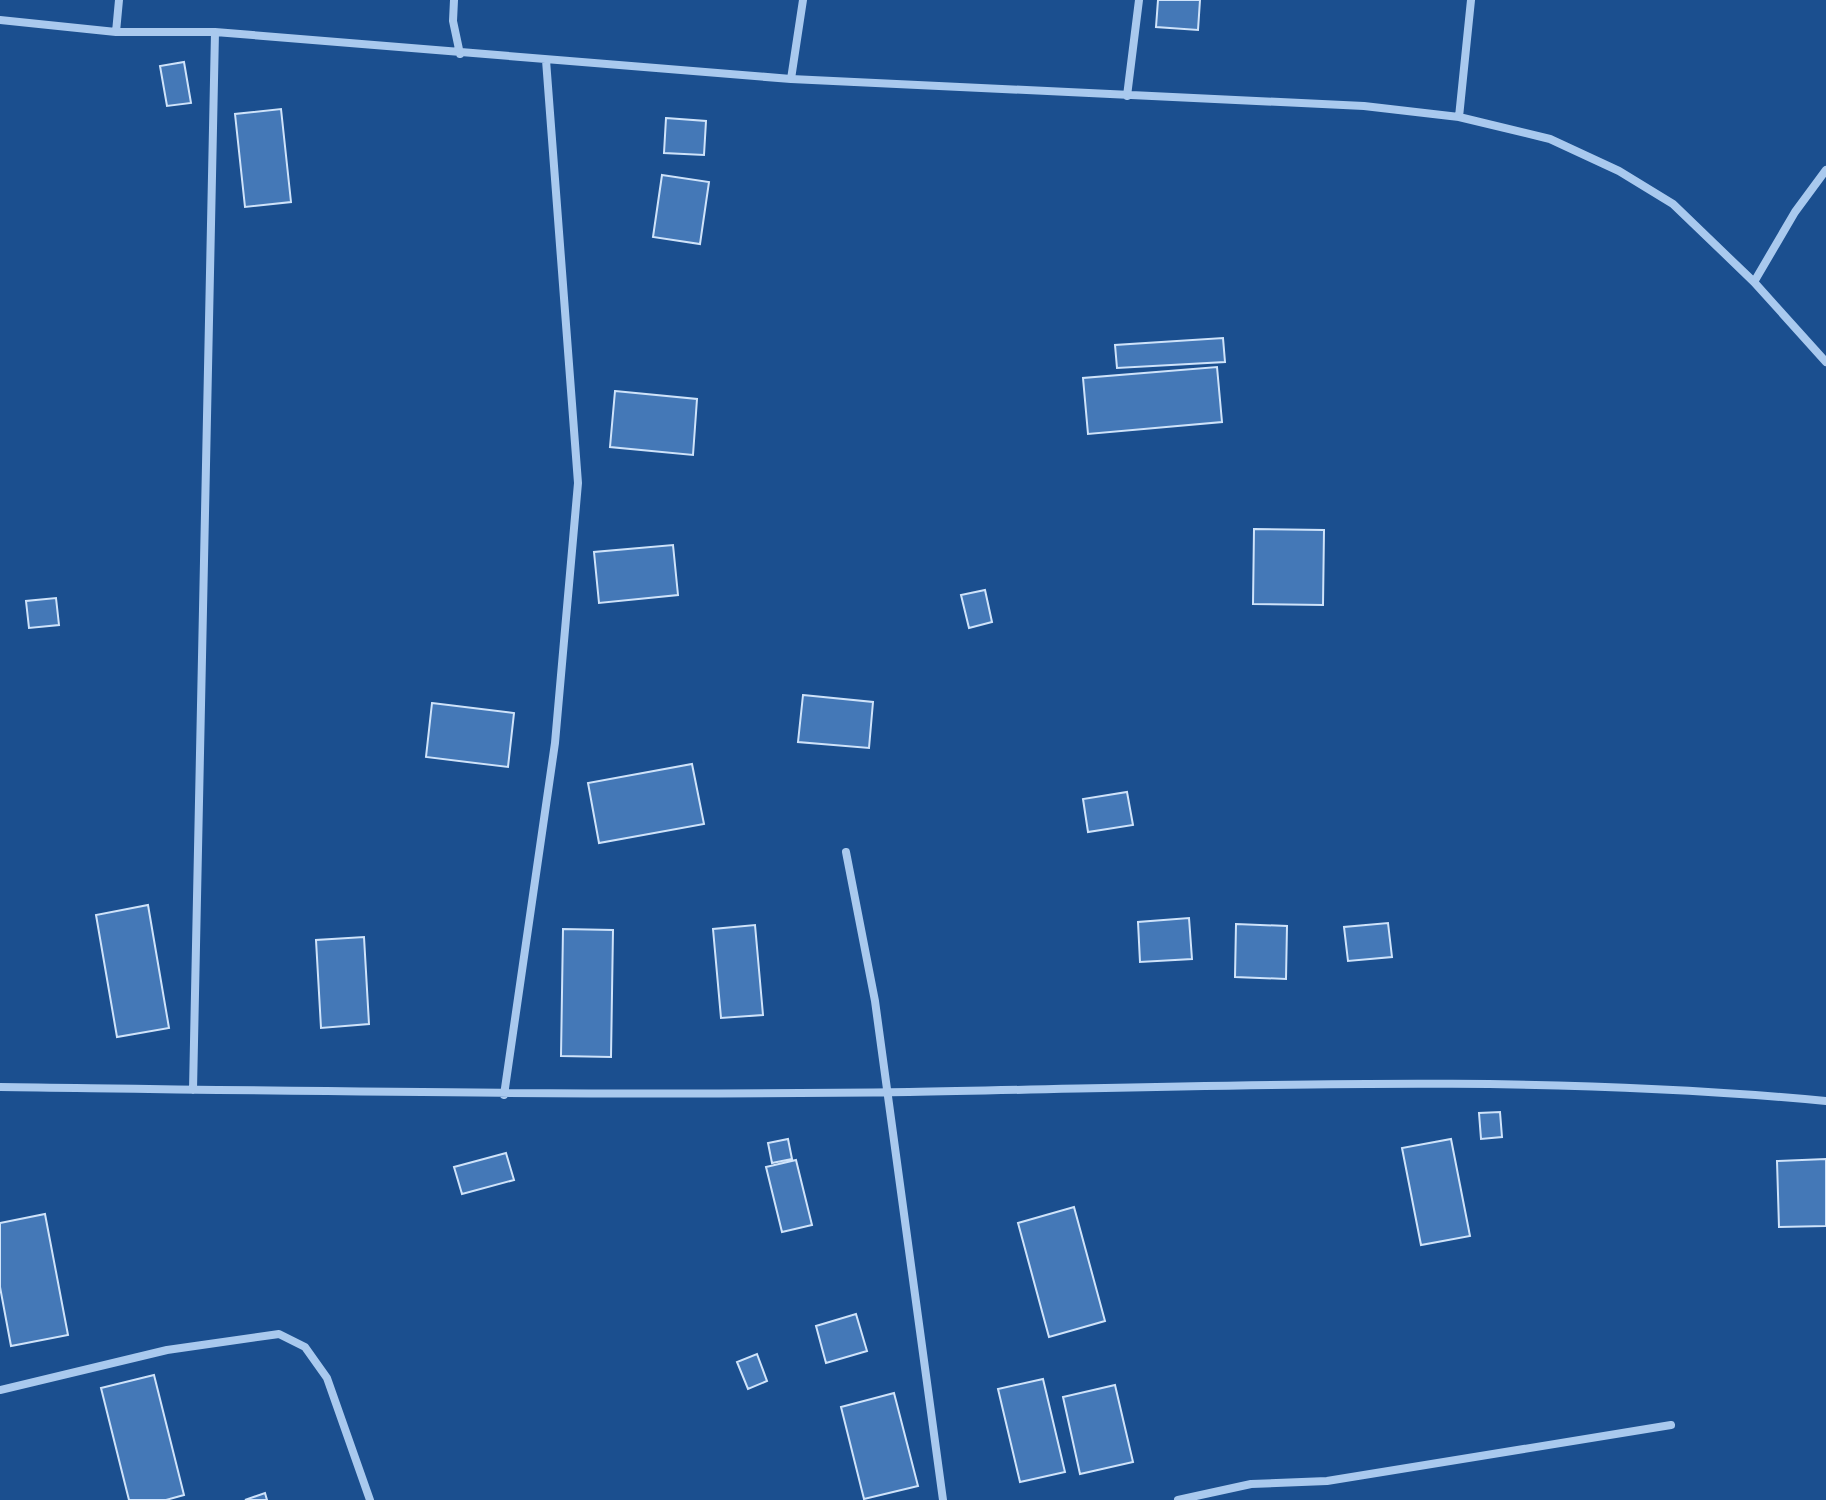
<svg xmlns="http://www.w3.org/2000/svg" width="1826" height="1500" font-family="'PT Sans Narrow',sans-serif">
<rect width="100%" height="100%" fill="#1b4f8f"/>
<path fill="#4478b7" stroke="#cfe3fa" stroke-width="2" d="M1158,0H1200L1198,30L1156,27Z
M184,62L191,103L167,106L160,66Z
M281,109L291,202L245,207L235,114Z
M666,118L706,121L704,155L664,153Z
M662,175L709,182L700,244L653,237Z
M1223,338L1225,362L1117,368L1115,345Z
M1217,367L1222,422L1088,434L1083,378Z
M615,391L697,399L693,455L610,447Z
M1254,529L1324,530L1323,605L1253,604Z
M673,545L678,595L599,603L594,552Z
M985,590L992,622L969,628L961,595Z
M56,598L59,625L29,628L26,601Z
M803,695L873,702L869,748L798,742Z
M432,703L514,713L508,767L426,757Z
M692,764L704,824L599,843L588,783Z
M1127,792L1133,825L1088,832L1083,799Z
M148,905L169,1028L117,1037L96,915Z
M1189,918L1192,959L1140,962L1138,922Z
M1388,923L1392,957L1348,961L1344,927Z
M1236,924L1287,926L1286,979L1235,977Z
M755,925L763,1015L721,1018L713,929Z
M563,929L613,930L611,1057L561,1056Z
M364,937L369,1024L321,1028L316,940Z
M1500,1112L1502,1137L1481,1139L1479,1113Z
M788,1139L792,1159L772,1163L768,1143Z
M1451,1139L1470,1236L1421,1245L1402,1148Z
M506,1153L514,1180L462,1194L454,1167Z
M1826,1159V1226L1779,1227L1777,1161Z
M796,1160L812,1225L782,1232L766,1167Z
M1074,1207L1105,1321L1049,1337L1018,1223Z
M45,1214L68,1335L11,1346L0,1287V1223Z
M856,1314L867,1351L826,1363L816,1326Z
M757,1354L767,1381L748,1389L737,1362Z
M154,1375L184,1495L166,1500H129L101,1388Z
M1043,1379L1065,1472L1020,1482L998,1389Z
M1115,1385L1133,1462L1080,1474L1063,1397Z
M894,1393L918,1486L864,1499L841,1407Z
M265,1493L267,1500H245Z"/>
<g fill="none" stroke-linecap="round" stroke-linejoin="round">
<path stroke="#a9c9ee" stroke-width="8" d="M454,0L453,21L460,54
M0,20L116,32H215L791,79L1364,106L1459,117L1550,139L1619,171L1673,204L1754,282L1826,362
M116,32L119,0
M791,79L803,0
M1127,96L1139,0
M1459,117L1471,0
M1754,282L1795,212L1826,170
M846,852L875,1001L943,1500
M0,1087C303,1091 606,1096 909,1092C1214,1087 1522,1072 1826,1101
M193,1090L215,32
M504,1095L555,743L578,483L546,60
M0,1390L167,1350L279,1334L305,1347L327,1378L370,1500
M1178,1500L1251,1484L1327,1481L1671,1425"/>
</g>
</svg>
